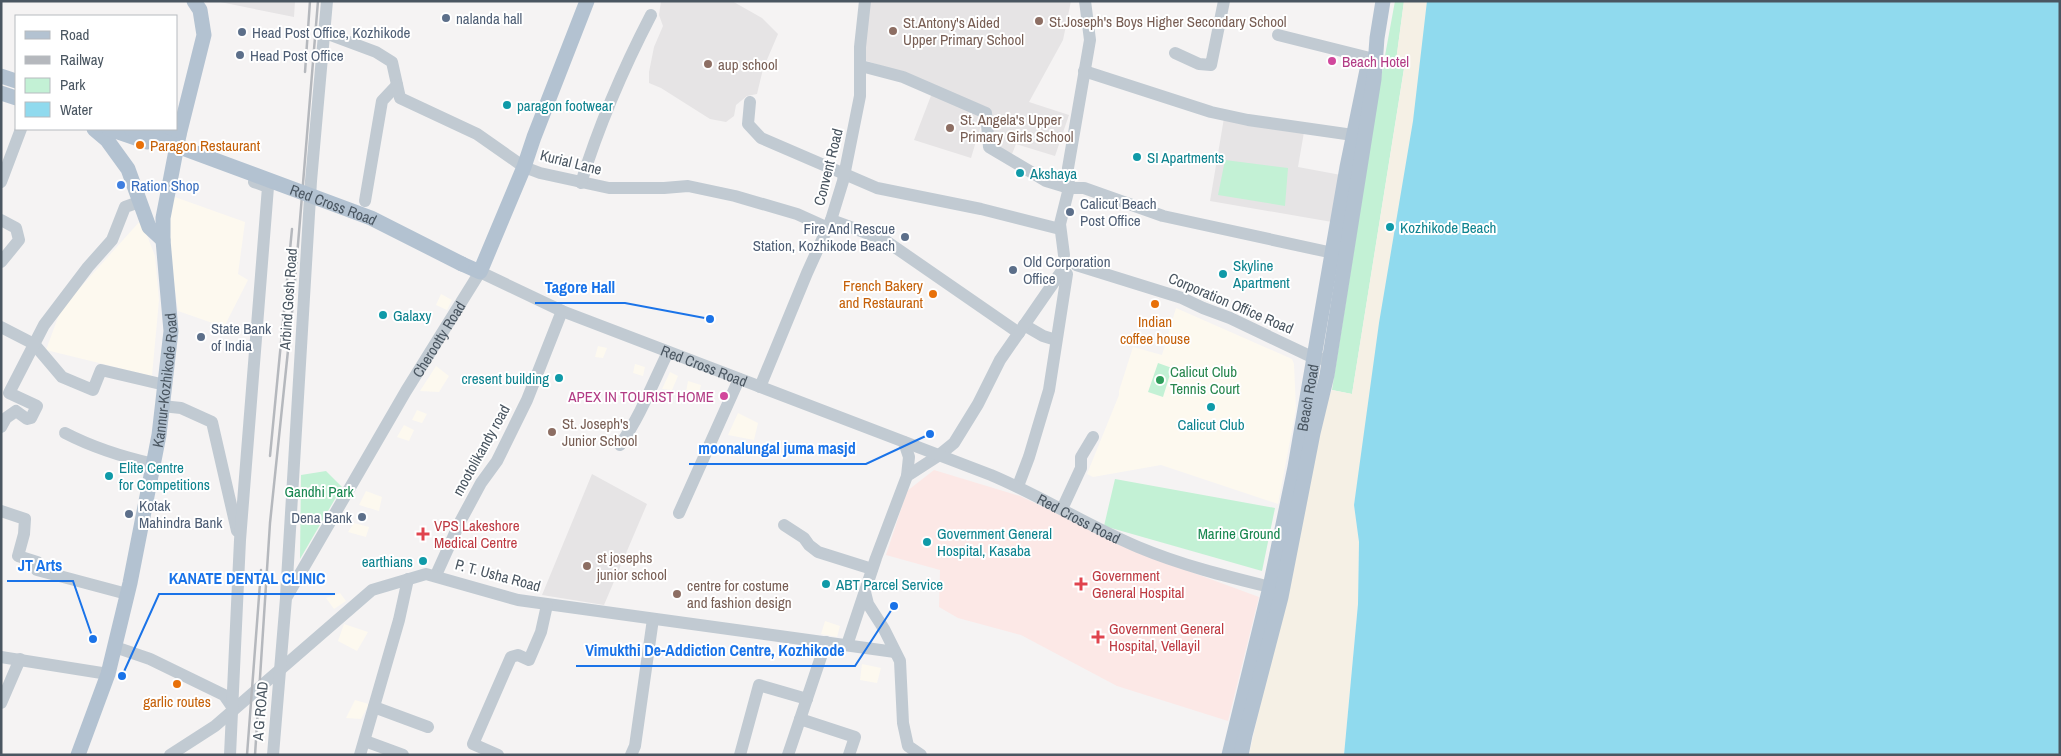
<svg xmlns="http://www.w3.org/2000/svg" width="2061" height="756" font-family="'Archivo Narrow',sans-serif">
<rect width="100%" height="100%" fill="#f5f3f3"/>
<path fill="#fdf9ef" d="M172,196L245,222L238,274L248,280L224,327L178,311L168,239Z
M141,220L155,256L159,300L152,376L46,350L61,309Z
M441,294L452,300L447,310L436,305Z
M1176,308L1292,359L1294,364L1296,409L1278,504L1161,465L1093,477L1087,474L1119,395V391L1133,347L1162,355Z
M598,346L607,348L603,358L595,357Z
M635,364L645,367L643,376L633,373Z
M436,366L449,376L439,392L420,391Z
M670,372L678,376L672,390L662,389Z
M688,381L701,385L698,397L686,392Z
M417,410L427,414L422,423L412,420Z
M738,413L758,423L754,440L728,435Z
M404,425L414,430L409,441L397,437Z
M366,491L382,497L379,511L359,505Z
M354,523L369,527L366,537L348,532Z
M340,593L346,601L334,609L326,598Z
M825,621L840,626L837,637L821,634Z
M344,624L368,632L357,651L338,641Z
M862,664L881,668L877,683L860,680Z
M355,700L369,704L361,719L346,718Z"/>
<path fill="#e6e4e5" d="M219,1H295L294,17L220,2Z
M661,1H732L762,18L778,34L763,69L757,94L747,96L736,105L734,116L726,122L710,119L661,88L649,83V72L654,47L663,26L659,15Z
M869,1H1071L1063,40L1029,102L1069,115L1055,156L1016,144L1012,154L992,145L991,109L906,74L864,60Z
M932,93L984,115L971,158L914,140Z
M1224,118L1304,132L1298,167L1341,175L1332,222L1210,201Z
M592,474L647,504L604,605L542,595Z"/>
<path fill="#fce8e6" d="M934,470L1020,496L1145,555L1259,597L1228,721L1117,686L1021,635L958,618L939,607L940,570L886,555L907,491Z"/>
<path fill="#c3f1d5" d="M1395,1H1404L1396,61L1405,62L1352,394L1332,390L1380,83Z
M1225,160L1288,168L1285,206L1218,195Z
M1158,363L1172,368L1163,397L1148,392Z
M326,471L342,487L300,559L301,475Z
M1115,479L1275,508L1262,571L1104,526Z"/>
<path fill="#f5f0e5" d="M1404,1H1433L1354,505L1359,542L1358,604L1344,755H1249L1327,400L1332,390L1352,394L1405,63L1396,61Z"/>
<path fill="#90daee" d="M1427,1H2060V755H1344L1358,604L1359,542L1354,505L1379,323L1413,121Z"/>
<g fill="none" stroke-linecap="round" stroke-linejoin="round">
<g stroke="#c1cad2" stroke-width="12">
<path d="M325,33L376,52L392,62L400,98L477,134L524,167L540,173L609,188H664L688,186L735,196L797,214L828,228"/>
<path d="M1278,35L1370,58"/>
<path d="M1175,53L1199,64L1211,65L1224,1"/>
<path d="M861,66L903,77L986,113L989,147L1046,181L1069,188H1084L1163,216L1333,253"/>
<path d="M1084,71L1211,112L1248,120L1353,135"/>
<path d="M750,102L748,124L761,138L877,188L981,209L1060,229"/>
<path d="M1,182L21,129"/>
<path d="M581,183C599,125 623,69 651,15"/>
<path d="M365,201L382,101L397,85"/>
<path d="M1,220L16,228L19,240L1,262"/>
<path d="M831,220L883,239L1019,333"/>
<path d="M1064,255L1060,224L1069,188L1068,168L1090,40L1085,1"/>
<path d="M1076,265L1182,298L1203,308L1230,318L1314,358L1323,359"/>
<path d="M1024,325L1043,336L1056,340"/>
<path d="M1,327L34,344L62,377L93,390L101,370L165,385"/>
<path d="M760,387L807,273L831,220L843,181L860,96V47L865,1"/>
<path d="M162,406L181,408L212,422L237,531"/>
<path d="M1,427L6,418L16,411L27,419L31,418L37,406L9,393L44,325L88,267L112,240L125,207L139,202"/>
<path d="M65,433C92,447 123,457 154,464"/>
<path d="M904,442L909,457L907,476"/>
<path d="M620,445C640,417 653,383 668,352"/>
<path d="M1018,486L1029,457L1049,390L1067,274"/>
<path d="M1062,509L1081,468V457L1093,437"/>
<path d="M1,511L25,519L24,534L18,556L37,562V570L127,594"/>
<path d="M679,513L739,379"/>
<path d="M784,525L804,538L809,545L818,552L872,569"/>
<path d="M436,575L460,522L481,483L497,461L527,400L562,311"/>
<path d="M865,592L868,604L884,629L900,661L903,723L908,746L921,755"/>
<path d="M286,596L311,181L327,1"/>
<path d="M847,645L876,558L907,476L938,456L954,443L978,404L1000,360L1061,272"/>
<path d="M115,647L150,659L224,695L233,708"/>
<path d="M1,657L108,674"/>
<path d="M1,703L20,659"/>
<path d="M374,707L428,727"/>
<path d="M800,719L855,737L849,755"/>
<path d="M365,741L403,755"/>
<path d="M170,755L215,726L372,590L426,574L518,600L895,652"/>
<path d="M230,755L240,540L268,187L254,182"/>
<path id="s1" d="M273,755L286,598L406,391L480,272L562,311L991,475C1041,496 1088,526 1138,547C1181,565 1225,576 1270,587L1280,588"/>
<path d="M360,755L399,620L408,579"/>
<path d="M498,755L473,744L511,657L518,655L529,660L541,632L547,605"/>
<path d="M631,755L635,746L653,619"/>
<path d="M740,755L759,685L807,699"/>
<path d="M788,755L826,642"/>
</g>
<g stroke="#b3c2d1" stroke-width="15">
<path d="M1,76L16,81"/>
<path d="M1,93L16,98"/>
<path d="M94,129L107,140L128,169L149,227L163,240"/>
<path d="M109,129L147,142"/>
<path d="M160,129L179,135"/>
<path d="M462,264L480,272L524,167L534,137L587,1"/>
<path id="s2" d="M78,755L108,674L130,583L159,435L171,331L163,240V218L179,135L204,35L200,10L194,1"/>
<path id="s3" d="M1229,755L1270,587L1295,467L1347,167L1368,65"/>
<path d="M1241,755L1245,735L1281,597L1313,433L1327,375L1374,79L1377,38L1383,1"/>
</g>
<path stroke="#b5b8bd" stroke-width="2.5" d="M305,72L310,1
M270,456L292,229
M247,755L261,570
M255,755L270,523L294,293L318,1"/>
<path stroke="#b3c2d1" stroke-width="15" id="s4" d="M131,129L371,218L462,264"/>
</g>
<g fill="#5c6f8a" stroke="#fff" stroke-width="2">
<circle cx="446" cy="18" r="5"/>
<circle cx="242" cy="32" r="5"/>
<circle cx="240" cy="55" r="5"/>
<circle cx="1070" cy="212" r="5"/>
<circle cx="905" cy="237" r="5"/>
<circle cx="1013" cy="270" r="5"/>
<circle cx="201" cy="337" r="5"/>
<circle cx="129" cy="514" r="5"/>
<circle cx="362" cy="517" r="5"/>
</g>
<g fill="#8d6e63" stroke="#fff" stroke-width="2">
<circle cx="1039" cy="21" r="5"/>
<circle cx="893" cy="31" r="5"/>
<circle cx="708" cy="64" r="5"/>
<circle cx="950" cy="128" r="5"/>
<circle cx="552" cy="432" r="5"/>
<circle cx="587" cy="566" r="5"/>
<circle cx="677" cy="594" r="5"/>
</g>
<g fill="#d1479c" stroke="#fff" stroke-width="2">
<circle cx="1332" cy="61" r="5"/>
<circle cx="724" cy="396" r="5"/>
</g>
<g fill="#0f9aa8" stroke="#fff" stroke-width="2">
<circle cx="507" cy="105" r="5"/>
<circle cx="1137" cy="157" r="5"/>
<circle cx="1020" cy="173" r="5"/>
<circle cx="1390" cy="227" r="5"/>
<circle cx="1223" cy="274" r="5"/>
<circle cx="383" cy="315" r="5"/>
<circle cx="559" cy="378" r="5"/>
<circle cx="1211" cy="407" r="5"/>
<circle cx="109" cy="476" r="5"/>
<circle cx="927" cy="542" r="5"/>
<circle cx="423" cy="561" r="5"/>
<circle cx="826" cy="584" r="5"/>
</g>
<g fill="#e8710a" stroke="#fff" stroke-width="2">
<circle cx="140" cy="145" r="5"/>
<circle cx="933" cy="294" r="5"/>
<circle cx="1155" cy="304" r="5"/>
<circle cx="177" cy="684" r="5"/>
</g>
<circle fill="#3f7fe0" stroke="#fff" stroke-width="2" cx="121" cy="185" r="5"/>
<circle fill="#2e9e5b" stroke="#fff" stroke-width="2" cx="1160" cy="380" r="5"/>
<g fill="#e0444e" stroke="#fff" stroke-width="2">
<path d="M420.5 526.5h5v5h5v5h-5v5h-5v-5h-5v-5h5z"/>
<path d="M1078.5 576.5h5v5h5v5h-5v5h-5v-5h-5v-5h5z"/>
<path d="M1095.5 629.5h5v5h5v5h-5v5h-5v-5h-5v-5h5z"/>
</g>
<g text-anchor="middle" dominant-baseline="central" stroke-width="4" stroke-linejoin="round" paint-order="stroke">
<g font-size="15" fill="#4e5e75" stroke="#fff" text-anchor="start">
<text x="456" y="18">nalanda hall</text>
<text x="252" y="32">Head Post Office, Kozhikode</text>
<text x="250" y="55">Head Post Office</text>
<text x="1080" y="203">Calicut Beach<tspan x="1080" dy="17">Post Office</tspan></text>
<text x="895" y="228" text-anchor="end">Fire And Rescue<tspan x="895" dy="17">Station, Kozhikode Beach</tspan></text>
<text x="1023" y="261">Old Corporation<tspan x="1023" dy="17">Office</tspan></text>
<text x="211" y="328">State Bank<tspan x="211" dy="17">of India</tspan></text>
<text x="139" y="505">Kotak<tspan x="139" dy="17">Mahindra Bank</tspan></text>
<text x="352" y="517" text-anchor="end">Dena Bank</text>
</g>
<g font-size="15" fill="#785e54" stroke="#fff" text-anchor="start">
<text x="1049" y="21">St.Joseph's Boys Higher Secondary School</text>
<text x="903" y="22">St.Antony's Aided<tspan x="903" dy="17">Upper Primary School</tspan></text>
<text x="718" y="64">aup school</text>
<text x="960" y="119">St. Angela's Upper<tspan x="960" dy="17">Primary Girls School</tspan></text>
<text x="562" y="423">St. Joseph's<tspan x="562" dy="17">Junior School</tspan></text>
<text x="597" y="557">st josephs<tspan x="597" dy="17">junior school</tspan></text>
<text x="687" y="585">centre for costume<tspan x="687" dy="17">and fashion design</tspan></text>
</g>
<g font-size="15" fill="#b23c85" stroke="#fff" text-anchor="start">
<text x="1342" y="61">Beach Hotel</text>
<text x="714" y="396" text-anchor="end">APEX IN TOURIST HOME</text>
</g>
<g font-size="15" fill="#0d838f" stroke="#fff" text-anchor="start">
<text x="517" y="105">paragon footwear</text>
<text x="1147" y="157">SI Apartments</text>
<text x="1030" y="173">Akshaya</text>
<text x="1400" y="227">Kozhikode Beach</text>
<text x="1233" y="265">Skyline<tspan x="1233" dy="17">Apartment</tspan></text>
<text x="393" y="315">Galaxy</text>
<text x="549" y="378" text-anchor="end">cresent building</text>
<text x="1211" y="424" text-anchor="middle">Calicut Club</text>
<text x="119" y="467">Elite Centre<tspan x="119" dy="17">for Competitions</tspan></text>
<text x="937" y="533">Government General<tspan x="937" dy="17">Hospital, Kasaba</tspan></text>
<text x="413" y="561" text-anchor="end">earthians</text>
<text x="836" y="584">ABT Parcel Service</text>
</g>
<g font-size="15" fill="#c56008" stroke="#fff">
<text x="150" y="145" text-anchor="start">Paragon Restaurant</text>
<text x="923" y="285" text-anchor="end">French Bakery<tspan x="923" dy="17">and Restaurant</tspan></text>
<text x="1155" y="321">Indian<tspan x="1155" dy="17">coffee house</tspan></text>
<text x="177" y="701">garlic routes</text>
</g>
<g font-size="15" fill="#4a5661" stroke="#fff">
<text transform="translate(571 162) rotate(14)">Kurial Lane</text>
<text transform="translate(828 167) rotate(-76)">Convent Road</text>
<text stroke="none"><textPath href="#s4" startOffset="216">Red Cross Road</textPath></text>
<text transform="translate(288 299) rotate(-86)">Arbind Gosh Road</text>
<text transform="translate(1231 303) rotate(23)">Corporation Office Road</text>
<text stroke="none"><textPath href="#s1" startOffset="458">Cherootty Road</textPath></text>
<text stroke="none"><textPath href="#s1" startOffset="780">Red Cross Road</textPath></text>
<text stroke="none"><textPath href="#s2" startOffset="386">Kannur-Kozhikode Road</textPath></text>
<text stroke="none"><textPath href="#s3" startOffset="366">Beach Road</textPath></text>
<text transform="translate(481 450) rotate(-61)">mootolikandy road</text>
<text stroke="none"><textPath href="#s1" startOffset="1185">Red Cross Road</textPath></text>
<text transform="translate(498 575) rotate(15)">P. T. Usha Road</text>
<text transform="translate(260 711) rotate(-85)">A G ROAD</text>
</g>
<g font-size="15" fill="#366cbe" stroke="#fff" text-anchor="start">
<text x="131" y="185">Ration Shop</text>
</g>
<g font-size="15" fill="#27864d" stroke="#fff" text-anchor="start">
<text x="1170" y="371">Calicut Club<tspan x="1170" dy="17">Tennis Court</tspan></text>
</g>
<g font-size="15" fill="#17864f" stroke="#fff">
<text x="319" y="491">Gandhi Park</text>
<text x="1239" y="533">Marine Ground</text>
</g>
<g font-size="15" fill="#be3a42" stroke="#fff" text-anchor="start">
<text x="434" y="525">VPS Lakeshore<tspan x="434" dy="17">Medical Centre</tspan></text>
<text x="1092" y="575">Government<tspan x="1092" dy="17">General Hospital</tspan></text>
<text x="1109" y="628">Government General<tspan x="1109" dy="17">Hospital, Vellayil</tspan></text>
</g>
</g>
<path fill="none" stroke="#1a73e8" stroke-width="2" d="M710 319L625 303H535M930 434L866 464H689M93 639L73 581H7M122 676L159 594H335M894 606L855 666H576"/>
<g fill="#1a73e8" stroke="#fff" stroke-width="2">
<circle cx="710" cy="319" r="5"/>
<circle cx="930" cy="434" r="5"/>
<circle cx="93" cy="639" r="5"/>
<circle cx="122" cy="676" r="5"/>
<circle cx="894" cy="606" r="5"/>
</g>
<g font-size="16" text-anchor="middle" font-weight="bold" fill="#1a73e8" stroke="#fff" stroke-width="4" stroke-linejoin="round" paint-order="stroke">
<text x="580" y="293">Tagore Hall</text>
<text x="777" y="454">moonalungal juma masjd</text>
<text x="40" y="571">JT Arts</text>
<text x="247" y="584">KANATE DENTAL CLINIC</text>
<text x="715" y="656">Vimukthi De-Addiction Centre, Kozhikode</text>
</g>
<rect width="2061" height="756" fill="none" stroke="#4a5661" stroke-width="5"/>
<rect x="15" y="15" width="162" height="115" fill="#ffffff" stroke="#b7bbc0"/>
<rect x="25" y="31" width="25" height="8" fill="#b3c2d1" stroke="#b7bbc0"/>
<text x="60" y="40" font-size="15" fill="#4a5661">Road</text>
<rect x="25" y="56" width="25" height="8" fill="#b5b8bd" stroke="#b7bbc0"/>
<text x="60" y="65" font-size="15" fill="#4a5661">Railway</text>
<rect x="25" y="78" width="25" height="15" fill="#c3f1d5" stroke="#b7bbc0"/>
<text x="60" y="90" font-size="15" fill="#4a5661">Park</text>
<rect x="25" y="102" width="25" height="15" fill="#90daee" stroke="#b7bbc0"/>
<text x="60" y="115" font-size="15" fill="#4a5661">Water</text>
</svg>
